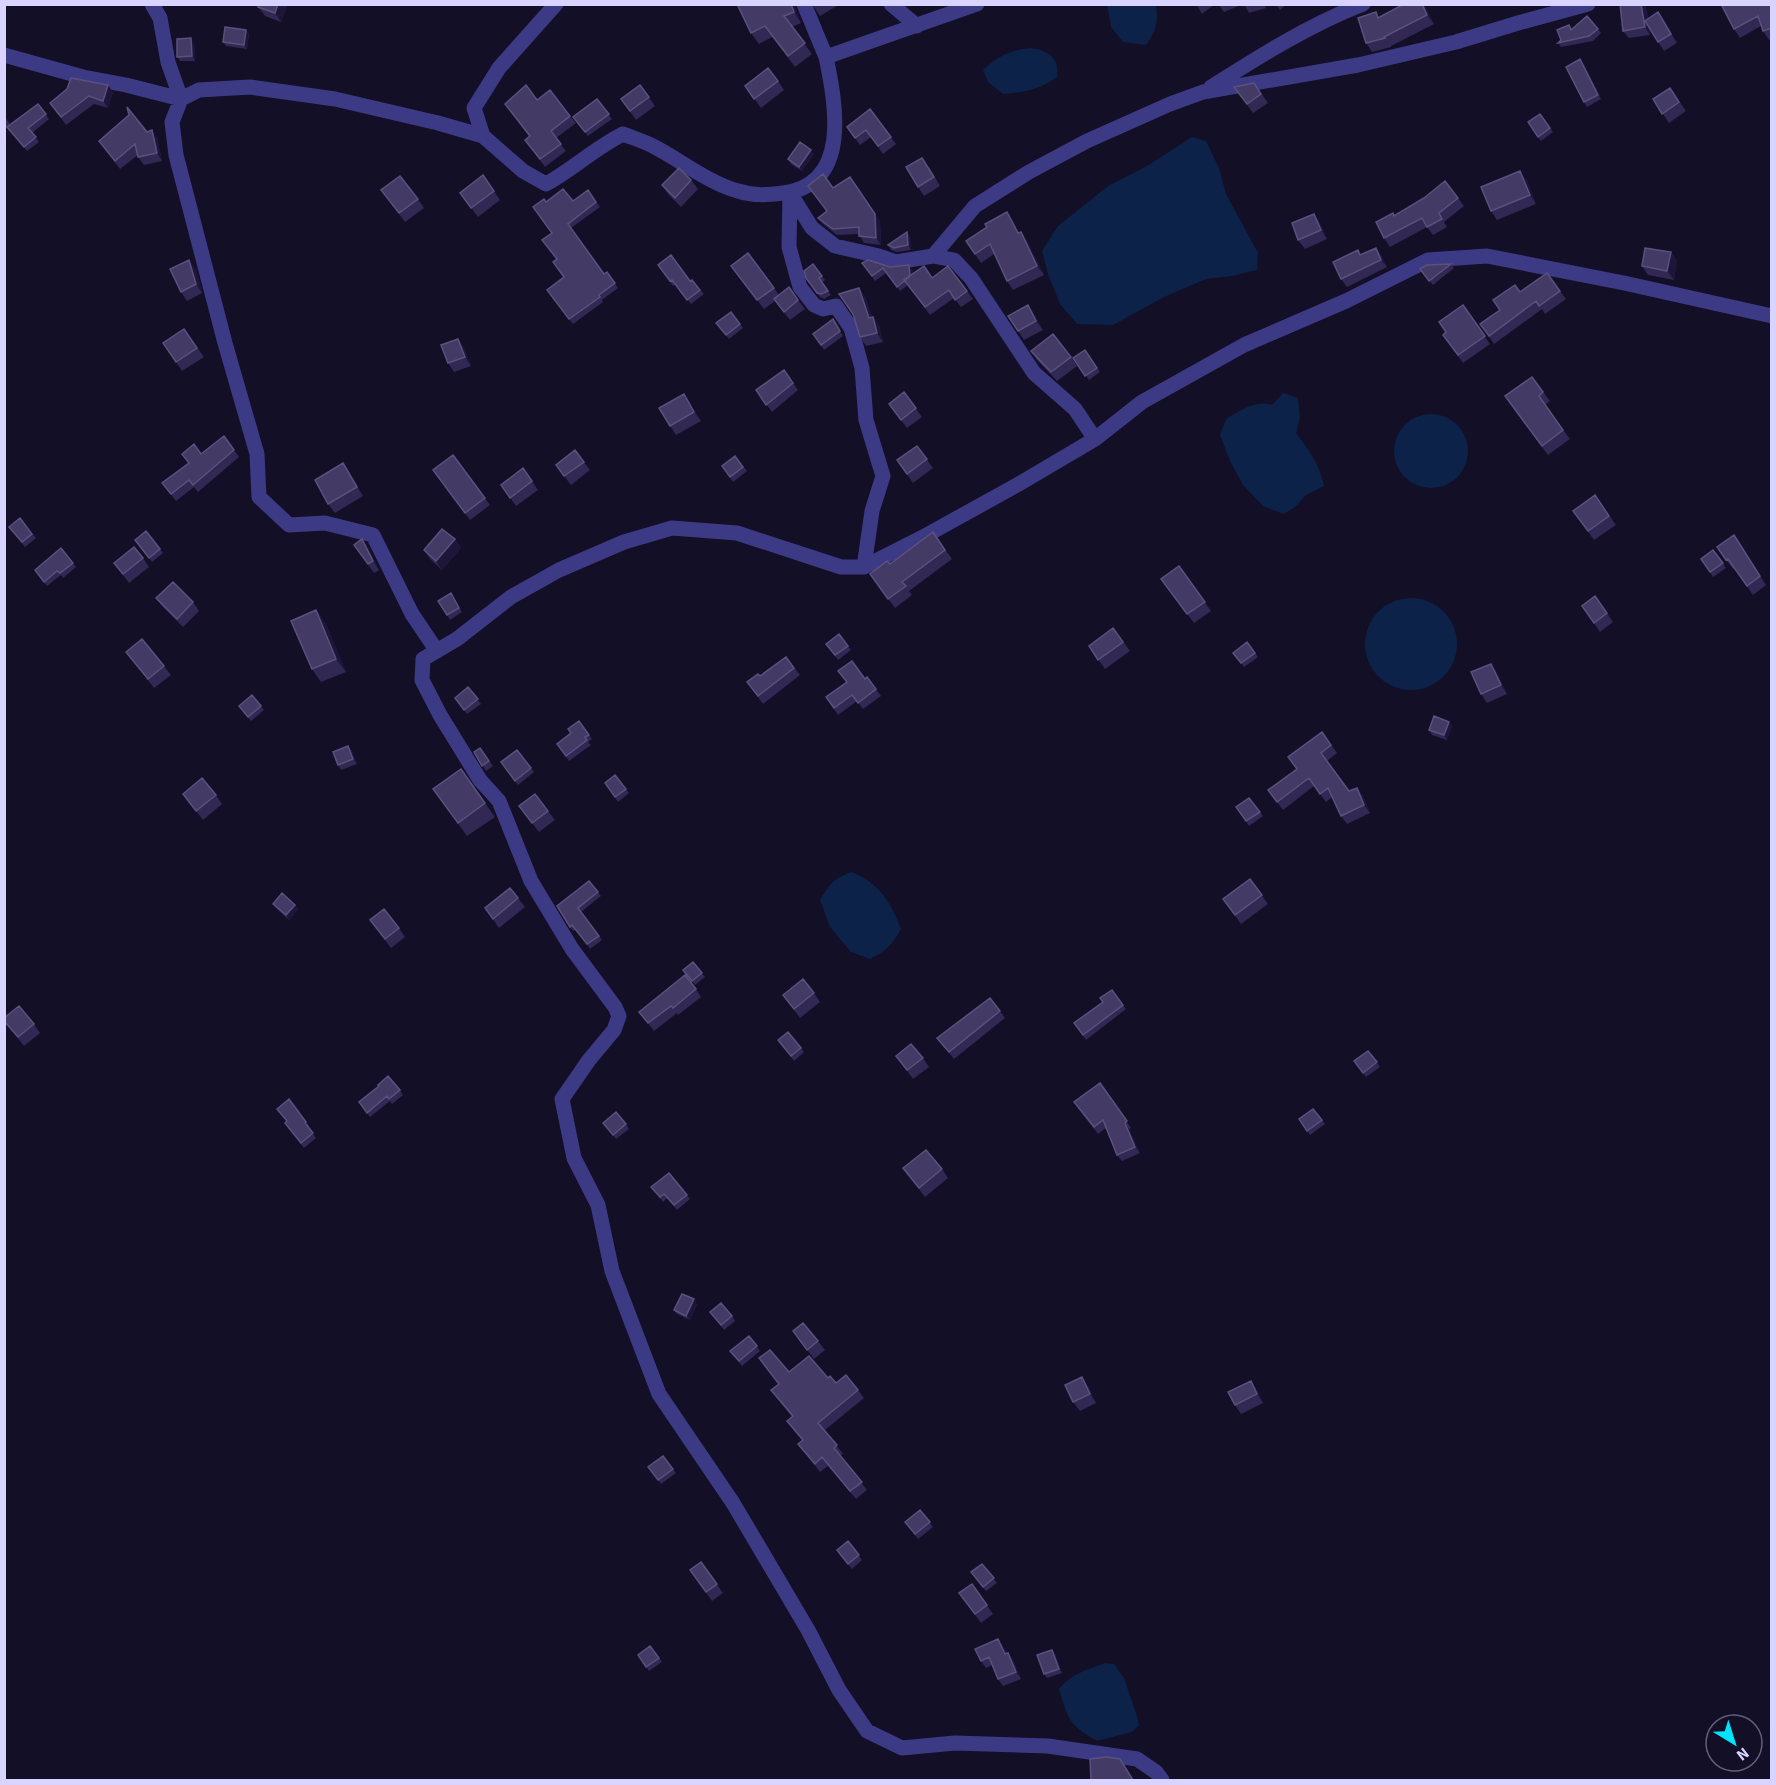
<svg xmlns="http://www.w3.org/2000/svg" width="1776" height="1785" font-family="'Source Sans 3',sans-serif">
<rect width="100%" height="100%" fill="#130f26"/>
<path fill="#0c2248" d="M1107,5H1156C1159,20 1156,32 1146,45L1123,42L1111,27Z
M1030,48C1048,50 1060,58 1057,77C1042,89 1022,93 1003,94L988,82L983,70C998,56 1010,50 1030,48Z
M1192,137L1206,141L1219,168L1226,194L1258,253L1257,270L1232,276L1206,279L1164,297L1113,325L1077,324L1060,304L1048,274L1042,251L1058,226L1108,186L1147,166Z
M1283,393L1298,398L1300,418L1296,433C1309,450 1320,465 1324,486L1306,495L1295,507L1284,514L1263,506L1243,485L1230,461L1220,435L1226,419C1239,411 1256,399 1272,405Z
M1394 451a37 37 0 1 1 74 0a37 37 0 1 1-74 0Z
M1365 644a46 46 0 1 1 92 0a46 46 0 1 1-92 0Z
M852,872C879,883 891,902 901,929C893,944 885,952 870,959L851,952L830,927L820,900C829,885 835,877 852,872Z
M1105,1663L1114,1664L1124,1678L1138,1719L1139,1725L1132,1732L1097,1741C1069,1725 1068,1719 1059,1689C1072,1673 1087,1670 1105,1663Z"/>
<g fill="none" stroke-linecap="round" stroke-linejoin="round">
<path stroke="#3d3a85" stroke-width="15" d="M804,4L826,57L977,4
M891,4L917,26
M4,55L83,77L126,85L181,99L168,62L160,18L152,4
M1211,87C1260,56 1309,25 1363,4
M483,136L474,108L499,68L556,4
M790,193L812,228L835,246L879,256L896,262L933,256L954,260L971,278L1034,373L1075,409L1095,439
M790,193L789,247L800,287L814,305L823,309L836,306L851,328L862,368L866,420L883,476L872,511L864,567
M933,256L975,206L1029,172L1087,141L1170,104L1203,92L1358,65L1456,42L1518,23L1588,4
M437,651L412,614L373,535L325,523L289,525L259,497L257,454L225,343L176,155L172,122L181,99L199,90L250,87L335,99L438,123L483,136L523,171L546,184C573,169 595,148 623,134C633,138 643,141 653,146C680,160 709,183 738,191C754,196 767,195 783,193C851,185 836,105 826,57
M1162,1780L1156,1772L1137,1759L1048,1746L955,1743L902,1748L867,1731L839,1690L808,1630L733,1503L659,1394L612,1271L598,1205L574,1158L562,1099L589,1060L614,1030L619,1016L615,1007L572,949L531,881L499,801L480,780L440,715L422,680L423,659L457,639L511,597L559,570L624,542L672,528L737,533L841,567H864L923,537L1017,485L1095,439L1142,402L1244,345L1346,301L1428,260L1487,256L1624,283L1772,316"/>
</g>
<path fill="#312854" d="M259,4H288L281,22L265,16L258,7Z
M737,4H795V7L801,23L792,27L812,54L795,67L772,37L759,44L751,33Z
M812,4H840L820,16Z
M1197,4H1215L1202,14L1198,7Z
M1218,4H1241V5L1224,12Z
M1244,4H1264L1266,8L1249,13Z
M1276,4H1287L1280,10Z
M1404,4H1424L1434,24L1391,46V47L1372,52L1366,43L1376,12L1379,17Z
M1620,4H1645L1648,19L1658,12L1677,43L1664,51L1649,28L1650,35L1629,38L1623,31Z
M1772,4V40H1769L1763,31L1761,26L1740,38L1734,29Z
M1569,25L1572,29H1598L1601,33L1593,41L1561,47L1558,43L1561,40Z
M246,30L249,34L247,49L226,46L223,42Z
M194,43L195,61H180L177,57Z
M1583,63L1601,99L1587,107L1584,102Z
M778,81L784,90L761,108L745,86Z
M1254,83L1268,103L1253,113L1234,87Z
M640,85L655,106L636,120L621,99Z
M1670,88L1686,111L1669,123L1653,99Z
M67,89L113,92L108,108L94,104L66,125L50,103Z
M597,99L612,119L588,136L573,117Z
M537,100L570,116L576,123L556,138L566,151L545,167L525,140L529,136L505,104Z
M38,104L49,119L32,133L39,142L27,151L7,127L4,129V116L10,124Z
M870,109L896,144L883,154L871,137L860,145L847,127Z
M1540,114L1553,132L1541,141L1528,122Z
M147,132L157,138L162,161L144,165L138,157V155L120,169L99,141Z
M814,154L802,171L791,164L788,159Z
M929,167L940,186L924,196L918,187Z
M483,175L500,200L478,217L460,193Z
M691,180L698,189L681,207L668,194L662,185Z
M1527,180L1536,204L1497,220L1491,211Z
M833,188L880,221L881,245L864,243L859,234L837,235L823,224L818,218L827,212Z
M381,190L418,199L424,208L405,222Z
M588,190L600,207L571,228L604,274L607,272L618,288L602,300L603,302L573,324L547,290L564,277L557,259L546,202L573,201Z
M1458,198L1464,206L1444,222L1447,227L1433,235L1427,227L1390,247L1384,238L1395,216Z
M1314,214L1320,223L1327,239L1305,249L1298,240Z
M1013,221L1019,233L1021,232L1027,241L1044,275L1013,290L1007,281L994,254L981,263L966,241Z
M910,236L911,250L897,252L891,250L888,245Z
M1671,252L1677,261L1674,280L1648,275L1642,266Z
M1361,255H1381L1387,267L1347,287L1341,279Z
M862,263L912,269L913,274L932,278L967,291L973,299L961,307L954,298L930,315L908,285L900,291L886,273L875,281Z
M813,264L825,280L822,283L831,295L824,299L820,297L806,278Z
M1451,264L1454,268L1433,285L1420,269Z
M658,265L690,281L692,280L704,294L691,304L675,284L673,286Z
M731,266L774,288L779,295L798,300L805,309L790,320L775,301L764,309Z
M196,269L202,293L187,301L181,292Z
M1547,273L1566,299L1545,314L1542,309L1494,344L1480,324L1500,310L1520,292Z
M859,288L865,297L872,317H873L879,326L883,342L866,346L860,337Z
M1028,305L1034,314L1043,330L1024,340L1008,316Z
M1463,305L1490,344L1463,363L1443,335L1446,332Z
M731,312L743,328L729,339L716,323Z
M833,319L843,336L824,350L813,334Z
M184,329L204,357L182,371L163,343Z
M458,339L464,348L471,366L454,372L448,363Z
M1085,350L1100,372L1089,380L1073,358Z
M1031,351L1071,357L1077,366L1057,381L1037,360Z
M784,370L798,390L772,412L756,390Z
M1532,377L1550,401L1545,405L1570,439L1548,455L1505,396Z
M904,392L922,417L907,428L889,404Z
M684,394L701,421L676,435L670,426Z
M224,436L239,457L198,492L194,487L176,501L162,483L189,463L182,454H201Z
M917,446L933,468L913,483L897,460Z
M575,450L590,470L571,485L556,465Z
M453,455L490,505L470,520L433,470Z
M735,456L747,471L733,482L722,466Z
M523,468L538,490L516,506L501,485Z
M349,472L363,496L335,513L328,504Z
M1595,495L1616,525L1594,540L1573,511Z
M20,518L36,538L25,547L9,527Z
M933,532L952,559L909,591L912,595L895,608L870,574L890,564Z
M362,539L368,548L379,570L374,573L354,545Z
M455,539L461,548L442,570L430,559L424,550Z
M135,540L160,549L163,553L152,562Z
M1740,544L1766,585L1753,595L1734,568L1733,569L1717,547Z
M61,548L76,567L63,578L61,575L47,586L35,570Z
M1713,550L1726,568L1713,577L1701,559Z
M143,558L149,567L129,583L114,563Z
M1179,566L1211,611L1194,623L1161,579Z
M1595,596L1613,622L1600,632L1582,606Z
M156,598L193,602L199,611L183,627L163,607Z
M454,598L462,612L450,620L438,601Z
M316,610L326,624L346,672L321,682L312,669Z
M1113,628L1130,651L1105,669L1089,646Z
M839,634L851,650L838,660L826,644Z
M1247,642L1258,657L1244,667L1233,653Z
M126,652L164,666L171,675L154,688Z
M786,657L800,675L763,704L747,682L760,676Z
M1491,664L1497,673L1507,694L1487,703L1481,694Z
M867,677L881,696L863,709L857,701L838,715L826,697L846,682L865,679Z
M468,687L481,704L467,714L455,698Z
M252,695L264,710L251,721L239,706Z
M579,721L592,739L588,742L591,745L569,761L557,744L571,733Z
M1449,722L1452,726L1447,740L1432,735L1429,730Z
M1322,732L1337,753L1327,761L1349,791L1357,788L1363,796L1370,813L1347,824L1341,816L1332,797L1326,802L1314,786L1283,810L1268,790L1297,769Z
M348,746L352,751L357,764L341,770L338,765Z
M480,748L493,766L486,771L474,752Z
M517,750L534,772L518,785L501,762Z
M461,769L495,817L467,836L433,789Z
M615,775L629,793L618,802L605,783Z
M183,794L216,795L222,804L203,820Z
M1249,798L1263,816L1249,826L1236,807Z
M519,806L548,811L555,820L539,832Z
M1250,879L1268,904L1241,924L1223,899Z
M589,881L601,896L581,912L602,940L590,949L576,929L573,931L570,927Z
M518,898L525,907L499,928L485,908Z
M273,904L295,905L298,909L289,920L276,908Z
M370,920L399,928L405,937L391,948Z
M693,962L705,977L695,985L683,970Z
M696,989L701,997L678,1015L677,1013L654,1031L639,1012Z
M1112,990L1126,1009L1086,1040L1074,1023L1103,1002Z
M814,993L820,1002L800,1018L783,995Z
M1000,1011L1005,1018L954,1059L937,1038Z
M4,1021L34,1024L40,1033L24,1046Z
M778,1040L801,1048L804,1052L794,1061Z
M1368,1051L1380,1067L1366,1077L1354,1061Z
M896,1056L923,1058L929,1067L913,1079Z
M1100,1083L1131,1128L1129,1129L1140,1153L1122,1161L1117,1155L1106,1128L1098,1134L1078,1108Z
M400,1090L403,1095L392,1104L390,1101L370,1117L359,1102Z
M289,1099L309,1126L308,1127L316,1138L304,1148L288,1128L287,1121Z
M1313,1109L1325,1124L1310,1135L1299,1119Z
M603,1123L626,1124L629,1129L616,1139Z
M903,1168L942,1169L948,1178L925,1197Z
M651,1187L687,1195L690,1199L677,1210L667,1198L663,1202Z
M697,1304L690,1320L677,1314L674,1310Z
M710,1312L732,1316L735,1321L724,1330Z
M793,1331L818,1341L825,1350L814,1359Z
M749,1336L760,1351L742,1366L730,1351Z
M759,1358L789,1372L828,1378L836,1383L858,1390L864,1398L825,1430L843,1454L840,1455L867,1490L856,1499L828,1466L820,1472L798,1444L802,1440L787,1421L792,1417L771,1390L779,1384Z
M1251,1381L1257,1390L1263,1403L1241,1414L1235,1405Z
M1088,1386L1096,1403L1080,1411L1073,1402Z
M663,1456L676,1473L661,1484L648,1467Z
M920,1510L933,1527L918,1539L905,1522Z
M848,1541L862,1560L852,1569L840,1555Z
M701,1562L723,1593L712,1601L690,1570Z
M982,1564L997,1583L986,1591L971,1572Z
M972,1584L993,1614L981,1623L959,1593Z
M998,1639L1007,1653L1013,1660L1021,1679L1003,1686L998,1679L992,1665L986,1668L981,1661Z
M650,1646L662,1662L649,1671L638,1655Z
M1052,1650L1055,1654L1062,1673L1047,1678L1044,1674Z"/>
<path fill="#1d163a" d="M278,4H288L281,22L275,13Z
M791,4H795V7L801,23L794,12Z
M1422,4H1424L1434,24L1427,15Z
M1641,4H1645L1650,35L1645,27Z
M246,30L249,34L247,49L244,45Z
M191,38L194,43L195,61L192,56Z
M1580,59L1583,63L1601,99L1598,95Z
M108,85L113,92L108,108L103,101Z
M152,130L157,138L162,161L157,153Z
M811,150L814,154L802,171L799,167Z
M1520,171L1527,180L1536,204L1530,195Z
M855,184L880,221L881,245L876,238Z
M1007,212L1013,221L1024,242L1018,233Z
M1314,214L1320,223L1327,239L1321,230Z
M907,232L910,236L911,250L908,245Z
M1021,232L1027,241L1044,275L1037,266Z
M1376,248L1381,255L1387,267L1381,260Z
M1671,252L1677,261L1674,280L1667,271Z
M189,260L196,269L202,293L196,284Z
M909,265L912,269L913,281L910,277Z
M859,288L865,297L875,327L869,318Z
M1028,305L1034,314L1043,330L1036,321Z
M873,317L879,326L883,342L877,333Z
M458,339L464,348L471,366L465,357Z
M684,394L690,403L701,421L694,412Z
M343,463L349,472L363,496L357,487Z
M362,539L368,548L379,570L373,561Z
M455,539L461,548L442,570L436,561Z
M316,610L326,624L346,672L336,659Z
M1491,664L1497,673L1507,694L1501,685Z
M1449,722L1452,726L1447,740L1444,735Z
M348,746L352,751L357,764L353,759Z
M1357,788L1363,796L1370,813L1364,805Z
M295,905L298,909L289,920L286,915Z
M1125,1123L1129,1129L1140,1153L1135,1147Z
M694,1299L697,1304L690,1320L686,1316Z
M1082,1377L1088,1386L1096,1403L1090,1394Z
M1251,1381L1257,1390L1263,1403L1257,1394Z
M998,1639L1003,1646L1010,1661L1005,1654Z
M1052,1650L1055,1654L1062,1673L1059,1669Z
M1008,1653L1013,1660L1021,1679L1016,1672Z"/>
<path fill="#433a66" stroke="#5a527e" stroke-width="1.5" d="M259,4H278L275,13L258,7Z
M737,4H791L794,12L784,16L805,43L788,56L765,26L751,33Z
M1404,4H1422L1427,15L1384,37L1385,38L1366,43L1358,18L1376,12L1378,18Z
M1620,4H1641L1645,27L1623,31Z
M1725,4H1771L1772,28L1763,31L1758,16L1734,29L1722,6Z
M1658,12L1671,34L1658,42L1645,21Z
M1587,16L1598,29L1589,36L1558,43L1561,40L1557,30L1569,25L1571,30Z
M225,27L246,30L244,45L223,42Z
M191,38L192,56L177,57V39Z
M1580,59L1598,95L1584,102L1566,67Z
M768,68L778,81L754,99L745,86Z
M71,78L108,85L103,101L89,96L61,117L50,103L67,89Z
M1254,83L1261,94L1247,104L1234,87Z
M526,85L537,100L550,90L570,116L551,131L561,144L540,159L525,140L530,136L505,104Z
M640,85L649,97L630,111L621,99Z
M1670,88L1679,102L1662,114L1653,99Z
M597,99L609,114L585,132L573,117Z
M38,104L46,114L28,128L36,137L24,147L7,127Z
M127,107L147,132L152,130L157,153L138,157L135,144L115,161L99,141L129,115Z
M870,109L891,137L878,146L866,130L855,138L847,127Z
M1540,114L1550,128L1538,137L1528,122Z
M800,142L811,150L799,167L788,159Z
M922,158L934,177L918,187L906,167Z
M679,168L691,180L675,198L662,185Z
M1520,171L1530,195L1491,211L1481,187Z
M823,174L833,188L850,177L875,214L876,238L859,236V227L833,229L818,218L827,211L808,186Z
M483,175L494,191L471,208L460,193Z
M400,176L418,199L399,213L381,190Z
M1445,181L1458,198L1439,213L1442,219L1427,227L1422,218L1384,238L1376,222L1393,213L1394,216L1424,198Z
M563,189L573,201L588,190L596,202L568,224L604,274L607,272L615,283L599,295L600,297L569,319L547,290L564,277L553,262L557,259L542,240L552,233L533,207L544,199L546,202Z
M1007,212L1018,233L1021,232L1037,266L1007,281L990,244L975,254L966,241L987,227L985,224Z
M1314,214L1321,230L1298,240L1292,223Z
M907,232L908,245L894,248L888,245Z
M1376,248L1381,260L1341,279L1333,262L1358,250L1360,255Z
M1645,248L1671,252L1667,271L1642,266Z
M748,253L774,288L757,300L731,266Z
M671,255L690,281L692,280L700,290L687,300L672,280L670,281L658,265Z
M189,260L196,284L181,292L170,269Z
M868,260L890,267L909,265L910,276L897,287L883,268L872,276L862,263Z
M813,264L822,276L819,278L828,291L821,294L817,293L806,278L804,271Z
M1451,264L1429,281L1420,269L1427,265Z
M924,266L932,278L948,266L967,291L955,300L949,290L925,307L904,280Z
M1547,273L1560,291L1539,306L1536,301L1489,336L1480,324L1500,310L1493,300L1515,285L1520,292Z
M789,287L798,300L784,312L774,299Z
M859,288L869,318L873,317L877,333L860,337L853,314L839,294Z
M1028,305L1036,321L1018,331L1008,316Z
M1463,305L1485,336L1458,355L1443,335L1446,332L1439,322Z
M731,312L740,324L726,335L716,323Z
M833,319L840,331L821,345L813,334Z
M184,329L197,348L176,362L163,343Z
M1053,334L1071,357L1051,372L1031,351Z
M458,339L465,357L448,363L441,345Z
M1085,350L1097,368L1085,376L1073,358Z
M784,370L793,383L766,405L756,390Z
M1532,377L1543,392L1539,396L1563,430L1542,446L1505,396Z
M904,392L916,408L901,420L889,404Z
M684,394L694,412L670,426L659,408Z
M224,436L234,450L193,485L189,480L171,494L162,483L189,463L182,454L194,444L201,454Z
M917,446L927,459L907,474L897,460Z
M575,450L584,462L564,476L556,465Z
M453,455L485,498L465,513L433,470Z
M735,456L743,467L730,477L722,466Z
M343,463L357,487L328,504L315,480Z
M523,468L532,481L510,498L501,485Z
M1595,495L1609,516L1588,531L1573,511Z
M20,518L32,534L22,542L9,527Z
M442,529L455,539L436,561L424,550Z
M146,531L160,549L149,558L135,540Z
M933,532L945,550L902,582L906,586L888,599L870,574L887,561L890,564Z
M1734,535L1760,576L1747,586L1728,559L1726,560L1717,547Z
M362,539L373,561L368,564L354,545Z
M134,547L143,558L123,574L114,563Z
M61,548L73,563L60,573L57,571L44,582L35,570Z
M1713,550L1723,563L1710,572L1701,559Z
M1179,566L1205,602L1187,614L1161,579Z
M173,582L193,602L177,619L156,598Z
M451,593L459,608L447,615L438,601Z
M1595,596L1607,613L1594,623L1582,606Z
M316,610L336,659L312,669L291,621Z
M1113,628L1123,642L1098,660L1089,646Z
M839,634L848,646L835,655L826,644Z
M142,639L164,666L148,679L126,652Z
M1247,642L1255,653L1241,663L1233,653Z
M786,657L794,668L758,696L747,682L758,674L760,676Z
M852,661L865,679L867,677L876,689L858,703L852,695L834,708L826,697L847,682L838,671Z
M1491,664L1501,685L1481,694L1471,672Z
M468,687L478,699L464,710L455,698Z
M252,695L261,706L248,717L239,706Z
M1434,716L1449,722L1444,735L1429,730Z
M579,721L589,735L585,737L587,740L566,756L557,744L571,733L568,729Z
M1322,732L1331,745L1321,753L1349,791L1357,788L1364,805L1341,816L1328,788L1320,794L1309,778L1277,802L1268,790L1297,769L1288,757Z
M348,746L353,759L338,765L333,752Z
M480,748L489,761L482,766L474,752Z
M517,750L531,768L515,781L501,762Z
M461,769L485,803L458,823L433,789Z
M615,775L626,789L615,797L605,783Z
M202,778L216,795L196,811L183,794Z
M535,794L548,811L532,823L519,806Z
M1249,798L1260,812L1246,821L1236,807Z
M1250,879L1262,895L1235,915L1223,899Z
M589,881L598,892L578,908L599,936L587,944L572,925L570,927L557,906Z
M510,888L518,898L493,919L485,908Z
M282,893L295,905L286,915L273,904Z
M384,909L399,928L385,939L370,920Z
M693,962L702,973L692,981L683,970Z
M685,975L696,989L673,1008L671,1006L648,1023L639,1012Z
M803,979L814,993L794,1009L783,995Z
M1112,990L1123,1005L1083,1035L1074,1023L1103,1002L1100,998Z
M990,998L1000,1011L949,1052L937,1038Z
M19,1006L34,1024L18,1037L4,1021V1018Z
M788,1032L801,1048L791,1056L778,1040Z
M911,1044L923,1058L907,1070L896,1056Z
M1368,1051L1377,1062L1363,1073L1354,1061Z
M388,1076L400,1090L389,1099L387,1096L367,1113L359,1102L379,1086L378,1085Z
M1100,1083L1127,1121L1125,1123L1135,1147L1117,1155L1103,1120L1094,1127L1074,1102Z
M289,1099L306,1122L305,1123L313,1133L301,1143L285,1123L287,1121L277,1109Z
M1313,1109L1322,1120L1307,1131L1299,1119Z
M616,1112L626,1124L613,1135L603,1123Z
M926,1150L942,1169L919,1188L903,1168Z
M669,1173L687,1195L674,1205L664,1194L660,1197L651,1187Z
M682,1294L694,1299L686,1316L674,1310Z
M721,1303L732,1316L721,1325L710,1312Z
M803,1323L818,1341L807,1350L793,1331Z
M749,1336L757,1346L739,1361L730,1351Z
M770,1350L789,1372L809,1356L828,1378L830,1376L836,1383L846,1375L858,1390L818,1423L837,1445L834,1448L862,1482L850,1491L822,1457L815,1464L798,1444L803,1440L787,1421L793,1416L771,1390L779,1384L759,1358Z
M1082,1377L1090,1394L1073,1402L1065,1385Z
M1251,1381L1257,1394L1235,1405L1228,1392Z
M663,1456L673,1469L658,1480L648,1467Z
M920,1510L930,1522L915,1534L905,1522Z
M848,1541L859,1555L848,1564L837,1550Z
M701,1562L717,1584L706,1592L690,1570Z
M982,1564L994,1578L983,1587L971,1572Z
M972,1584L987,1605L975,1614L959,1593Z
M998,1639L1005,1654L1008,1653L1016,1672L998,1679L989,1657L981,1661L975,1649Z
M650,1646L659,1658L646,1667L638,1655Z
M1052,1650L1059,1669L1044,1674L1037,1655Z
M1107,1757L1120,1759L1133,1780H1091L1090,1759Z"/>
<rect width="1776" height="1785" fill="none" stroke="#d9d4ff" stroke-width="12"/>
<g transform="translate(1734 1743) rotate(142)"><circle r="28" fill="#130f26" stroke="#625e7d" stroke-width="1.5"/>
<path d="M0-4.5L10 22L0 15L-10 22Z" fill="#00e5ff"/>
<text y="-9" font-size="16" font-weight="bold" text-anchor="middle" fill="#d9d4ff">N</text>
</g>
</svg>
